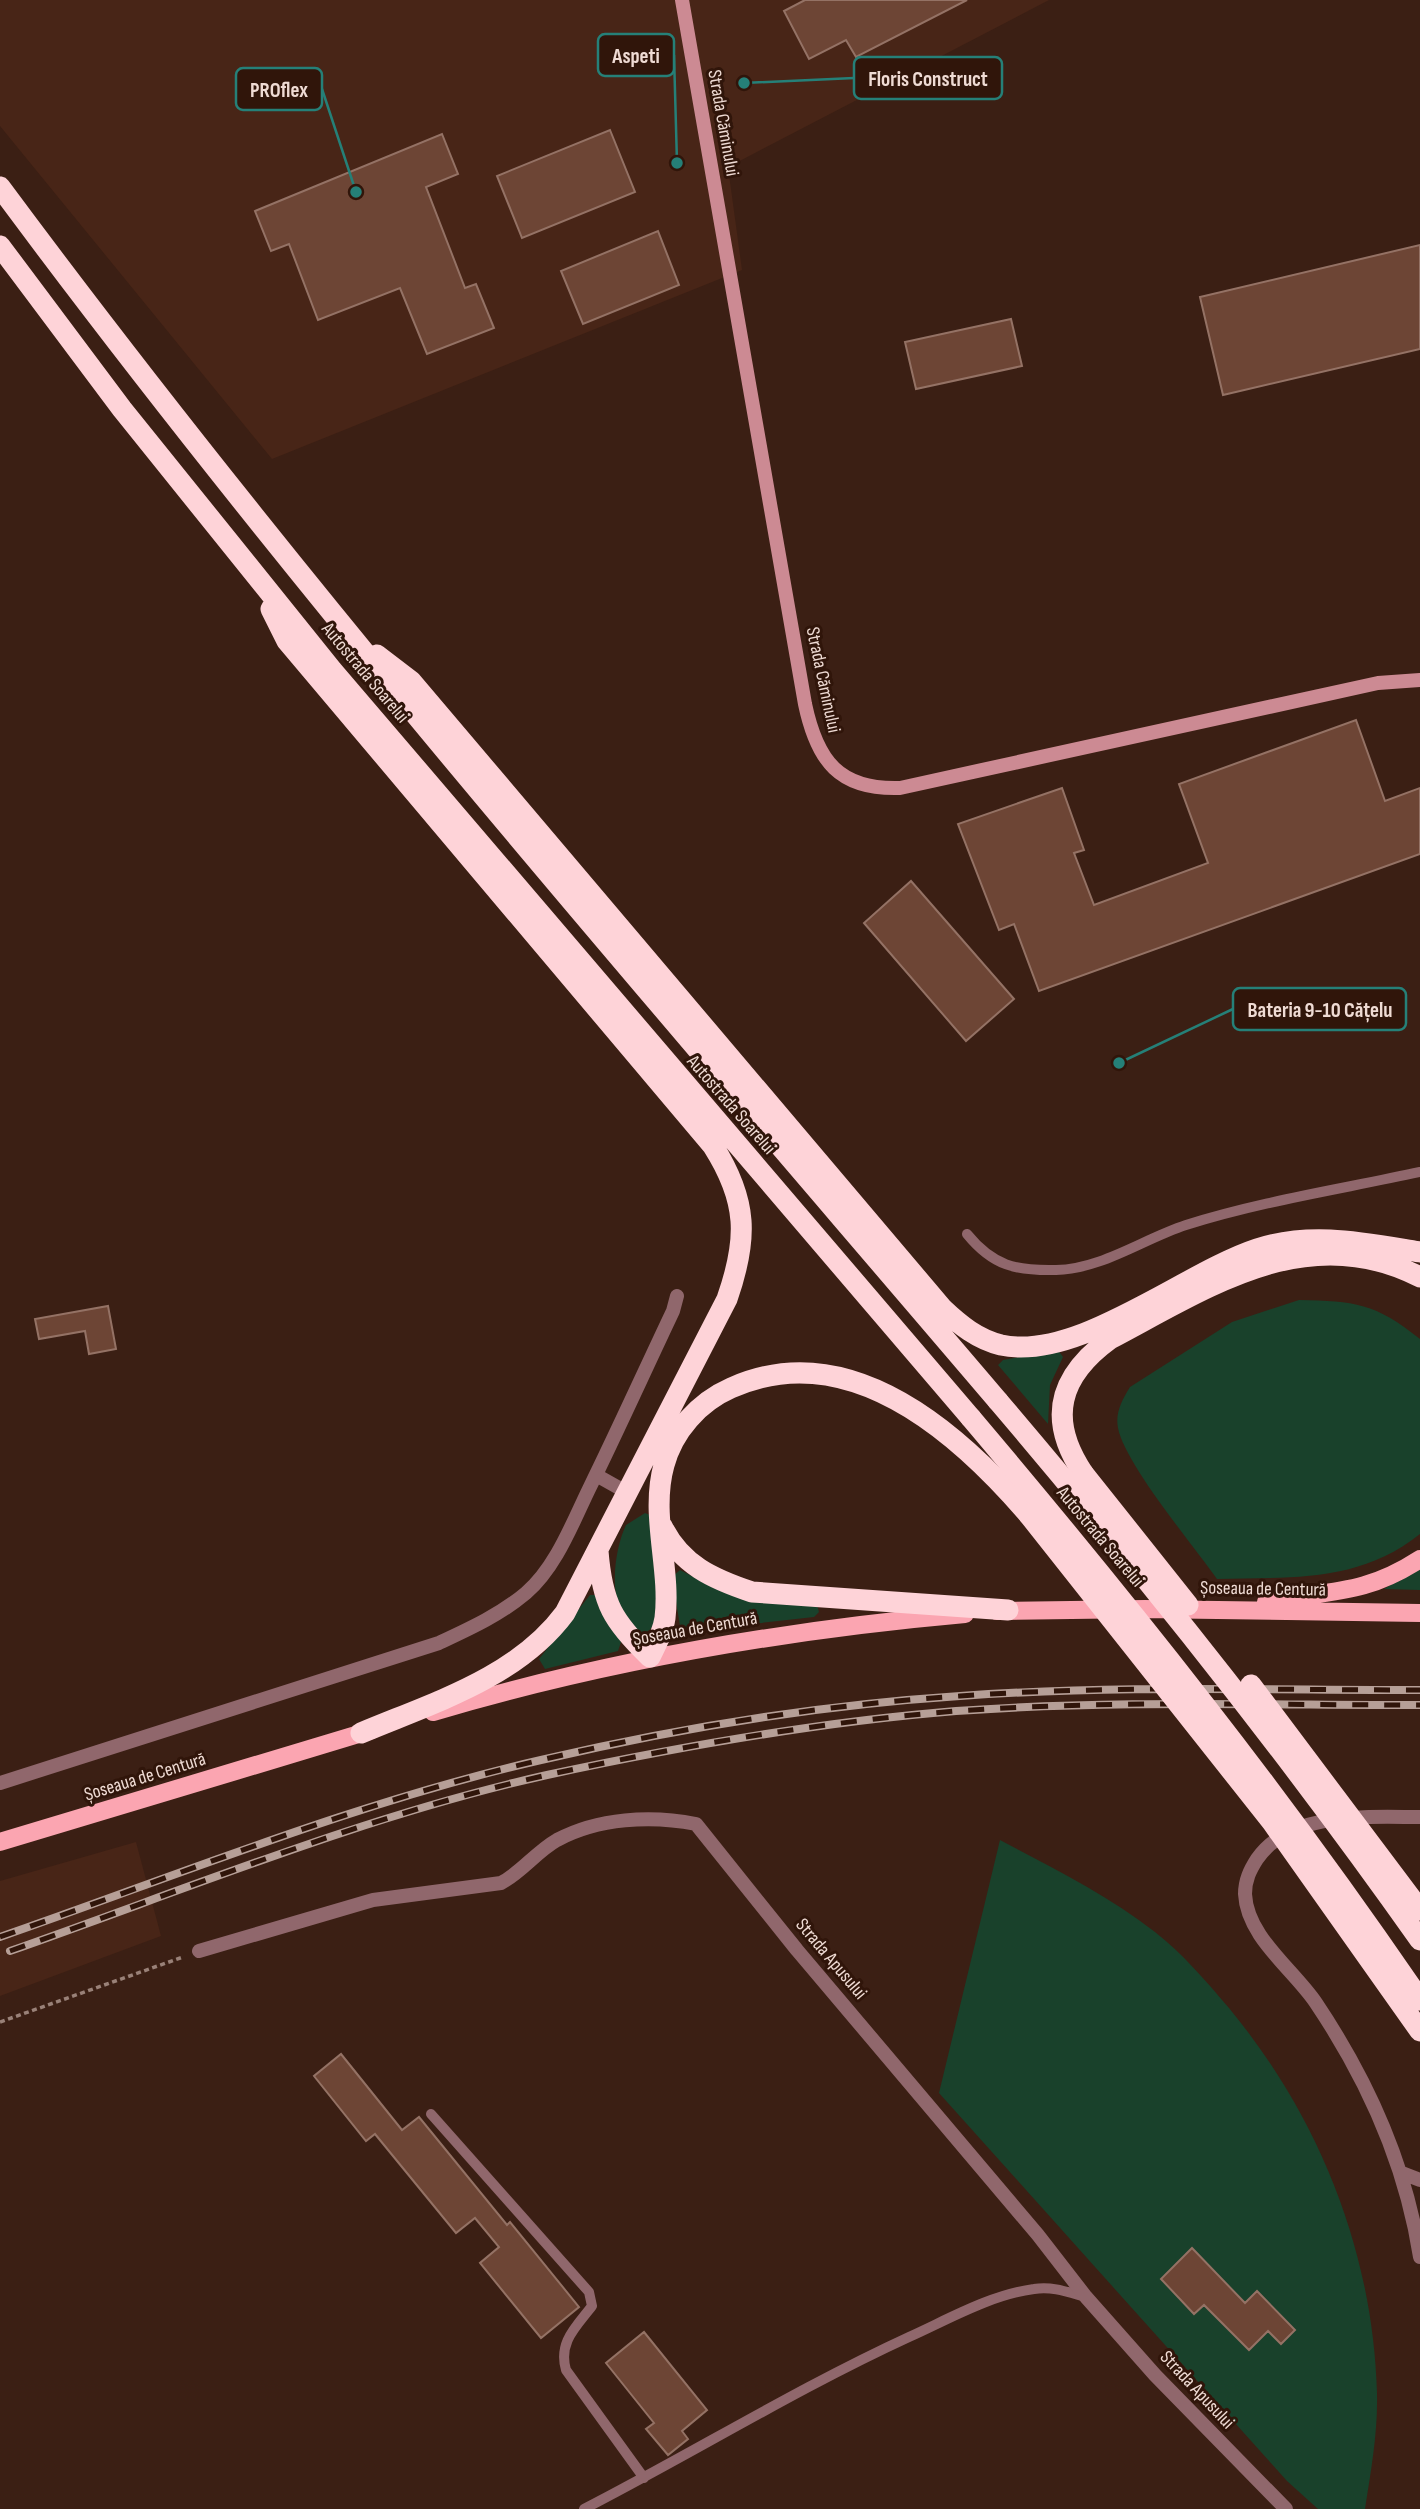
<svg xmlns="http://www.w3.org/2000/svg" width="1420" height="2509" font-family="'Sofia Sans Condensed',sans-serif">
<rect width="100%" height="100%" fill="#3b1f14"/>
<path fill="#482517" d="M0,0H1049L728,167L742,270L272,459L0,126Z
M136,1842L161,1936L0,1996V1881Z"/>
<path fill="#19412b" d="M1299,1300C1355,1301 1375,1303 1420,1339V1534C1359,1583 1291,1577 1217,1579C1193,1545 1125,1464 1118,1428C1115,1413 1122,1400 1130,1387L1232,1322Z
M1058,1350L1063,1357L1050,1385L1048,1424L998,1365L1003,1360Z
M645,1513L650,1515C653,1539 673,1630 641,1634C636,1629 630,1624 625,1618C608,1595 615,1548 626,1525Z
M1420,1566V1590L1384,1589Z
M680,1570L723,1592L817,1605L819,1612L814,1617L681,1632L672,1577Z
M590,1595H599L621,1642L618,1651L545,1669L539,1659Z
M1000,1840C1053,1868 1108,1895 1155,1932C1183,1954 1206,1981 1229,2008C1319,2117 1373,2251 1377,2393C1378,2432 1371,2471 1365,2509H1318L1287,2481L939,2093Z"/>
<path fill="#6d4535" stroke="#947265" stroke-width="2" d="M805,0H967L856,57L846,40L809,59L784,11Z
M610,130L635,192L522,238L497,176Z
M442,134L458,174L426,187L465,288L476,284L494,328L427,354L400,288L318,320L289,244L271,251L255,211Z
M658,231L679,285L583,324L561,271Z
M1420,245V349L1223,395L1200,297Z
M1011,319L1022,366L916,389L905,342Z
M1356,720L1385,801L1420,788V854L1039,991L1014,924L999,930L958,824L1062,788L1084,850L1074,853L1094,905L1208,863L1179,784Z
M911,881L1014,999L966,1041L864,923Z
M108,1306L116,1349L89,1354L85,1331L39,1339L35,1319Z
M341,2054L402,2130L419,2117L507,2225L510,2222L579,2307L541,2338L480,2263L499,2247L475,2218L456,2233L375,2134L366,2141L314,2076Z
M1192,2248L1245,2303L1257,2291L1295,2330L1281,2344L1268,2331L1249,2350L1204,2305L1194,2314L1161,2279Z
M644,2332L707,2410L682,2431L688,2439L668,2455L646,2429L654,2423L606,2363Z"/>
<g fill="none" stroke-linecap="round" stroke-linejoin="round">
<path stroke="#998178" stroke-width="3.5" stroke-dasharray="5 3.5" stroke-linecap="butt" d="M0,2022L183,1957"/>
<path stroke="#90676c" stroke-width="10" d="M967,1234C993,1266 1016,1271 1056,1270C1102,1269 1143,1239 1186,1225C1262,1201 1342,1189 1420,1172
M431,2114L589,2292L592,2306C576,2327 558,2342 566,2370L644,2478
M584,2509C693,2453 798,2388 909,2337C949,2319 990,2295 1034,2289C1052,2286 1068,2292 1086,2297"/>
<path stroke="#90676c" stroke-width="14" d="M596,1475L628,1493
M0,1783L439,1643C469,1629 500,1615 526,1593C556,1567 572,1524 589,1489C618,1430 645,1370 673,1311L677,1296
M1420,1817C1368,1817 1290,1811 1257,1859C1250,1870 1245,1880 1245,1894C1247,1937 1293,1969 1316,2003C1367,2079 1406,2166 1420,2257
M199,1951L373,1900L501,1883C522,1872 536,1852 557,1840C598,1818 651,1815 696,1824L797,1950L1038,2235L1086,2297L1155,2375L1286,2509
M1402,2173L1420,2180"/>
<path stroke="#cc8a93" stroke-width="14" d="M682,0L805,704C817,761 839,790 900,788L1378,683L1420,680"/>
<path stroke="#fba5b1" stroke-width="18" d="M1266,1602C1328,1590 1363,1596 1420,1559
M997,1611L1145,1609L1420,1613
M433,1712C606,1661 785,1630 965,1614
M0,1842L372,1730"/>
<path stroke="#fed3d8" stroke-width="21" d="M0,187C312,608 658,1002 998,1401
M0,246L122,409L332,670L971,1418
M271,609L287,641L713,1146C748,1201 748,1239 727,1299L565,1613C517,1678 432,1703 361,1733
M377,655L411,681L943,1309C960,1325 977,1339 1001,1345C1077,1362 1184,1273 1257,1249C1311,1231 1365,1243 1420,1252
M1083,1473C1047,1419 1059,1376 1110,1339C1209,1287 1307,1219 1420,1277
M662,1526C681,1565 713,1579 752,1592L1008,1610
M598,1551C602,1603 613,1622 650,1657C656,1645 663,1632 665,1618C671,1568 650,1515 664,1465C673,1431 699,1402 731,1388C849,1335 958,1432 1029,1515"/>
<g stroke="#b69f97" stroke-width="8">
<path id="rail" d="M0,1937C179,1875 357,1802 541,1760C678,1728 820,1705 960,1696C1113,1685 1267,1690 1420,1690
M10,1951C187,1889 364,1816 547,1775C682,1746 819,1722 956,1711C1110,1700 1266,1705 1420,1705"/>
</g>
<use href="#rail" stroke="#30150a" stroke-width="5" stroke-dasharray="16" stroke-linecap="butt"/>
<path stroke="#fed3d8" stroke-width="21" d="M998,1401C1146,1575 1288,1753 1420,1940
M971,1418C1130,1606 1282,1797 1420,2000
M1083,1473L1188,1605
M1029,1515L1272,1822L1420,2031
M1251,1685L1420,1910"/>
</g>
<g text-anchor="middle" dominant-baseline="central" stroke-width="6" stroke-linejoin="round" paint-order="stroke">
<g font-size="19" fill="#efdbd4" stroke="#30150a">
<text transform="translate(723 123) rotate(80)">Strada Căminului</text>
<text transform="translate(365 673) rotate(50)">Autostrada Soarelui</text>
<text transform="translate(823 680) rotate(78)">Strada Căminului</text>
<text transform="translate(731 1105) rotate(49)">Autostrada Soarelui</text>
<text transform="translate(1100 1537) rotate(50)">Autostrada Soarelui</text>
<text transform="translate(1263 1589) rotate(1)">Șoseaua de Centură</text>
<text transform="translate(695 1629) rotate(-10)">Șoseaua de Centură</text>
<text transform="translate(145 1777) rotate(-17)">Șoseaua de Centură</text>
<text transform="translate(831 1959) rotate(50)">Strada Apusului</text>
<text transform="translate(1197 2390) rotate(47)">Strada Apusului</text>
</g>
</g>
<path fill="none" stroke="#258078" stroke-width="2.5" d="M677 163L674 55M744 83L854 78M356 192L322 89M1119 1063L1233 1009"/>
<g fill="#258078" stroke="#30150a" stroke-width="2.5">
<circle cx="677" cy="163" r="7"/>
<circle cx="744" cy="83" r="7"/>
<circle cx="356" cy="192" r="7"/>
<circle cx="1119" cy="1063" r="7"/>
</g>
<g fill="#30150a" stroke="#258078" stroke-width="2.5">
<rect x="598" y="34" width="76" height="42" rx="7"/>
<rect x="854" y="57" width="148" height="42" rx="7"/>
<rect x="236" y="68" width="86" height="42" rx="7"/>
<rect x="1233" y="988" width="173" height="42" rx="7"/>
</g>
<g font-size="21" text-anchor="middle" font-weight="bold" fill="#efdbd4">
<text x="636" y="63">Aspeti</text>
<text x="928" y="86">Floris Construct</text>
<text x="279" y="97">PROflex</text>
<text x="1320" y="1017">Bateria 9-10 Cățelu</text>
</g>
</svg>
